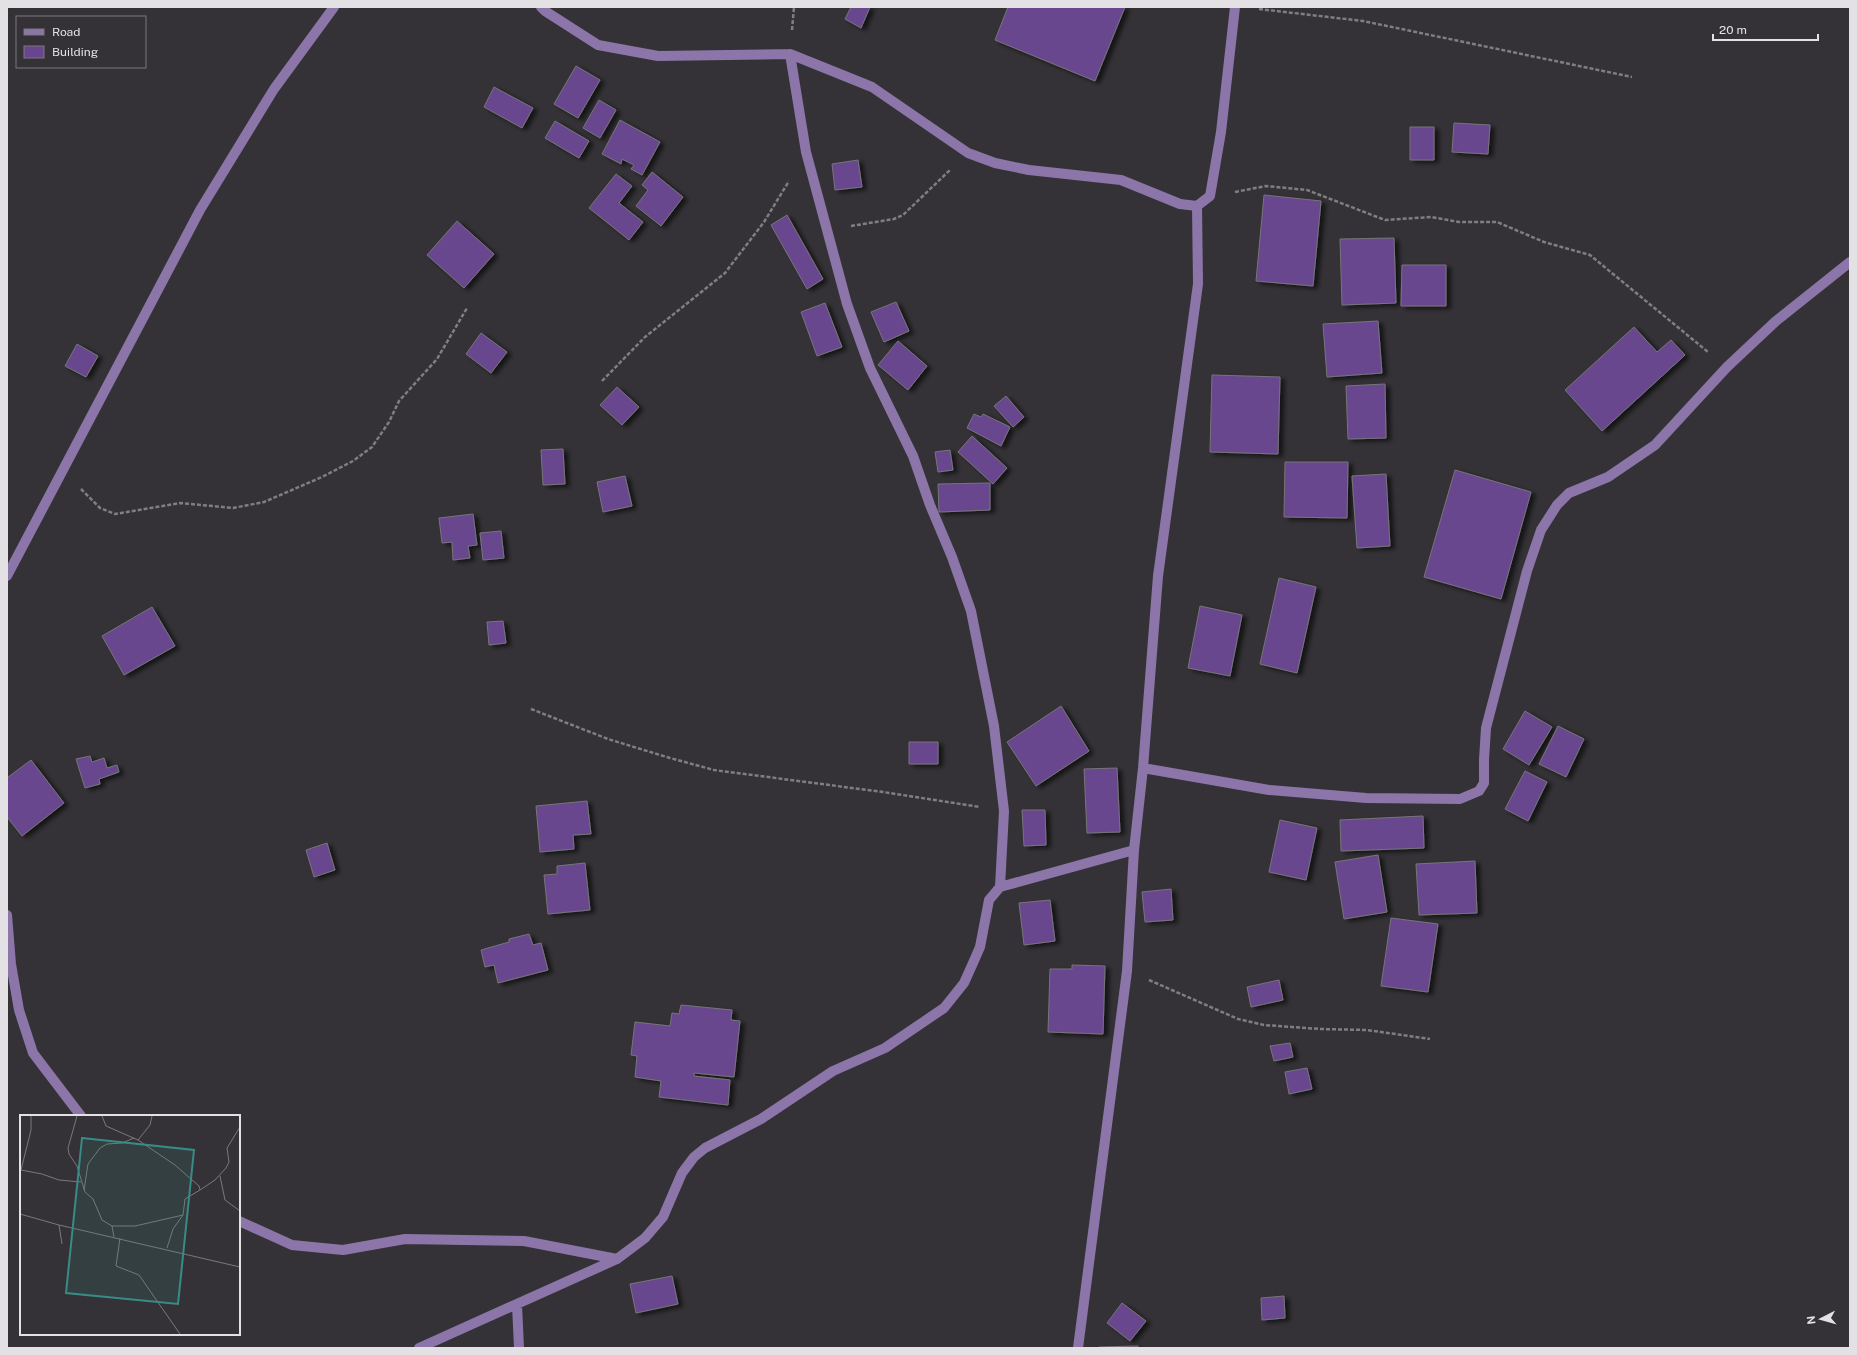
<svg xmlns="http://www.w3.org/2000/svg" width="1857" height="1355" font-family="'Public Sans',sans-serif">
<defs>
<filter id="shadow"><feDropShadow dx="4.5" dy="2.5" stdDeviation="2" flood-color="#0009"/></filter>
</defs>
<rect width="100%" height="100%" fill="#343236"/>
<path fill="#68468f" stroke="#77757a" filter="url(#shadow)" d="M851,7H870L861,28L845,19Z
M1008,7H1125L1095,81L995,40Z
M576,66L600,80L578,118L554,104Z
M494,87L533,108L522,128L484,107Z
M599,100L616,110L600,138L583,128Z
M620,120L660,142L642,175L631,169L634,165L622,159L621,164L602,154Z
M555,121L589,141L579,158L545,138Z
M1454,123L1490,125L1488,154L1452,152Z
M1410,127H1434V160H1410Z
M858,160L862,187L835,190L832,164Z
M652,172L683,197L661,226L636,206L648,190L642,185Z
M616,174L632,186L619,203L643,222L629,240L589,208Z
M1264,195L1321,201L1313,286L1256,281Z
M787,215L823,279L807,289L771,225Z
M457,221L494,254L464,288L427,255Z
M1394,238L1396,303L1342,305L1340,239Z
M1402,265H1446V306H1401Z
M896,302L909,331L884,342L871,312Z
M825,303L842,347L817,356L801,312Z
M1378,321L1382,373L1327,377L1323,324Z
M1634,327L1657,352L1671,340L1685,355L1602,431L1565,390Z
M481,333L507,352L491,373L466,354Z
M898,341L927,366L908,390L878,365Z
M77,344L98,356L86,377L65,366Z
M1212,375L1280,377L1278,454L1210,452Z
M1385,384L1386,438L1348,439L1346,386Z
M617,387L639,407L622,425L600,405Z
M1006,396L1024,417L1013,427L994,406Z
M974,414L981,417L983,414L1010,427L1001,446L967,428Z
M972,436L1007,468L993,484L958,452Z
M563,449L565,484L543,485L541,450Z
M950,450L953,470L938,472L935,452Z
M1285,462H1348L1347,518L1284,517Z
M1455,470L1531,492L1501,599L1424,577Z
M1386,474L1390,546L1357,548L1352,476Z
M625,476L632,506L603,512L597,482Z
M990,483V510L939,512L938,484Z
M473,514L477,545L468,546L470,558L453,560L452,542L442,543L439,518Z
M501,531L504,558L483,560L480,533Z
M1279,578L1316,587L1297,673L1260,664Z
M1200,606L1242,615L1230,676L1188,668Z
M152,607L175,646L124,675L102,636Z
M503,621L506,643L489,645L487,622Z
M1061,706L1089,751L1036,786L1007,742Z
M1525,711L1552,727L1529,765L1503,749Z
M1558,726L1584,739L1566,777L1539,764Z
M909,742H938V764H909Z
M90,756L92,762L104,758L107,768L117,765L119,772L99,779L100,784L85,788L76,759Z
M31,760L64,803L22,836L7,817V778Z
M1117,768L1120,832L1087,833L1084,769Z
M1525,771L1547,782L1528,821L1505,809Z
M587,801L591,834L573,835L574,849L540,852L536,806Z
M1022,810H1045L1046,845L1024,846Z
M1423,816L1424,848L1341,851L1340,820Z
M1280,820L1317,828L1306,880L1269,872Z
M327,843L335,870L314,877L306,850Z
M1378,855L1387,912L1344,919L1335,862Z
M1475,861L1477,913L1419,915L1416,864Z
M585,863L590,910L548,914L544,875L557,874V866Z
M1171,889L1173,920L1145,922L1142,892Z
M1050,900L1055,941L1024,945L1019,903Z
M1391,918L1438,924L1428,992L1381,986Z
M529,934L533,945L541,943L548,970L498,983L494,965L485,967L481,950L509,942V939Z
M1072,965L1105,966L1103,1034L1048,1032L1050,969H1072Z
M1279,980L1283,1000L1251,1007L1247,987Z
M681,1005L732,1010L731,1020L740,1021L734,1077L694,1073V1076L730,1080L728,1105L659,1097L661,1081L635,1077L637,1056L631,1055L635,1022L670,1026L672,1013L679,1014Z
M1290,1043L1293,1057L1274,1061L1270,1046Z
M1307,1068L1312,1089L1289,1094L1285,1072Z
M672,1276L678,1304L636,1313L630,1284Z
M1284,1296L1285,1318L1262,1320L1261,1298Z
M1122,1303L1146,1321L1130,1341L1107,1323Z
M1138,1346V1348H1099V1347Z"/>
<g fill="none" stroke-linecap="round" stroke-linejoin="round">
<path stroke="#807e81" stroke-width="2.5" stroke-dasharray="4 2" stroke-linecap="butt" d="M1259,9L1363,21L1632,77
M792,30L794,7
M1235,192L1266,186L1307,190L1385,220L1431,217L1459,222H1497L1544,242L1590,255L1708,352
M851,226L894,219L903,215L950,170
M602,381L645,337L725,273L764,222L789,181
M81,489L100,508L115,514L180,503L233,508L264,502L322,477L353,461L372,447L389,422L399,401L437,359L467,308
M531,709L608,739L670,758L714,770L883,792L980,807
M1149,980L1238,1019L1264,1025L1320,1029L1367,1030L1430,1039"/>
<path stroke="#8c76a9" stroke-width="10" d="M541,7L545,11L598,45L658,56L790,54L872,87L968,153L995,163L1029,170L1121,180L1180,204L1197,206L1210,196L1221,132L1235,7
M790,54L806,152L847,304L870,368L913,456L930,505L952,557L971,611L994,726L1004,811L1000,887
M7,576L200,210L274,89L334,7
M1143,768L1269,790L1366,798L1460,799L1479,791L1484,783V760L1486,728L1527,571L1541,530L1557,505L1569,493L1608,477L1655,445L1727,367L1776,321L1850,262
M7,915L11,964L19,1010L33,1053L81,1116
M239,1221L292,1245L343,1250L405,1239L524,1241L617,1259
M517,1305L519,1348
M419,1348L617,1259L645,1238L663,1217L682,1173L694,1157L705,1148L761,1119L833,1071L885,1048L944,1008L964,983L973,963L980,947L989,900L1000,887L1134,850
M1078,1348L1127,971L1134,850L1143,768L1158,576L1198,284L1197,206"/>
</g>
<g transform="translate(20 1115)">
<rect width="220" height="220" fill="#343236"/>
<path fill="none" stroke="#7a787c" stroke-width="1" d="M11,1V15L1,55L22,59L39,65L61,67M57,1L48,33L49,39L57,51L65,77L73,84L82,105L92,111L94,122M82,1L86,11L118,25L155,50L179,71L180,75L165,84L163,100L153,114L147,133M118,25L130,10L132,1M200,61L205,85L220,96M64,75L68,49L80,33L87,29L102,28L114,23M180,75L195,65L206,53L209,47L207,33L220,12M0,99L39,110M92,111H115L163,100M100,123L96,151L119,160L160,219M42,129L39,110L220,152"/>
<path fill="#398b86" fill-opacity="0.15" stroke="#398b86" stroke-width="2" d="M62,23L174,35L158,189L46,178Z"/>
<rect width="220" height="220" fill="none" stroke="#e3e1e4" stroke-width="2"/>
</g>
<rect width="1857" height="1355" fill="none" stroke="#e3e1e4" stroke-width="16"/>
<rect x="16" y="16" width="130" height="52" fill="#343236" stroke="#7a787c"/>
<rect x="24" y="29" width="20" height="6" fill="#8c76a9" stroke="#7a787c"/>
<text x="52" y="36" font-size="12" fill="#e3e1e4">Road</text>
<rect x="24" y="46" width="20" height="12" fill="#68468f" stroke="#7a787c"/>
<text x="52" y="56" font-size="12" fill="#e3e1e4">Building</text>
<g transform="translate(1821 1319) rotate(264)" stroke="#343236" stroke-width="3" paint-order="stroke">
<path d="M0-3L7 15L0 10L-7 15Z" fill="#e3e1e4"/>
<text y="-6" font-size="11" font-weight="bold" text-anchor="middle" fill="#e3e1e4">N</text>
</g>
<path d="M1713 34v6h105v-6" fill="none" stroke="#e3e1e4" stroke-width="2"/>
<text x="1719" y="34" font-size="12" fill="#e3e1e4" stroke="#343236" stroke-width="3" paint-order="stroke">20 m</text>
</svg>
